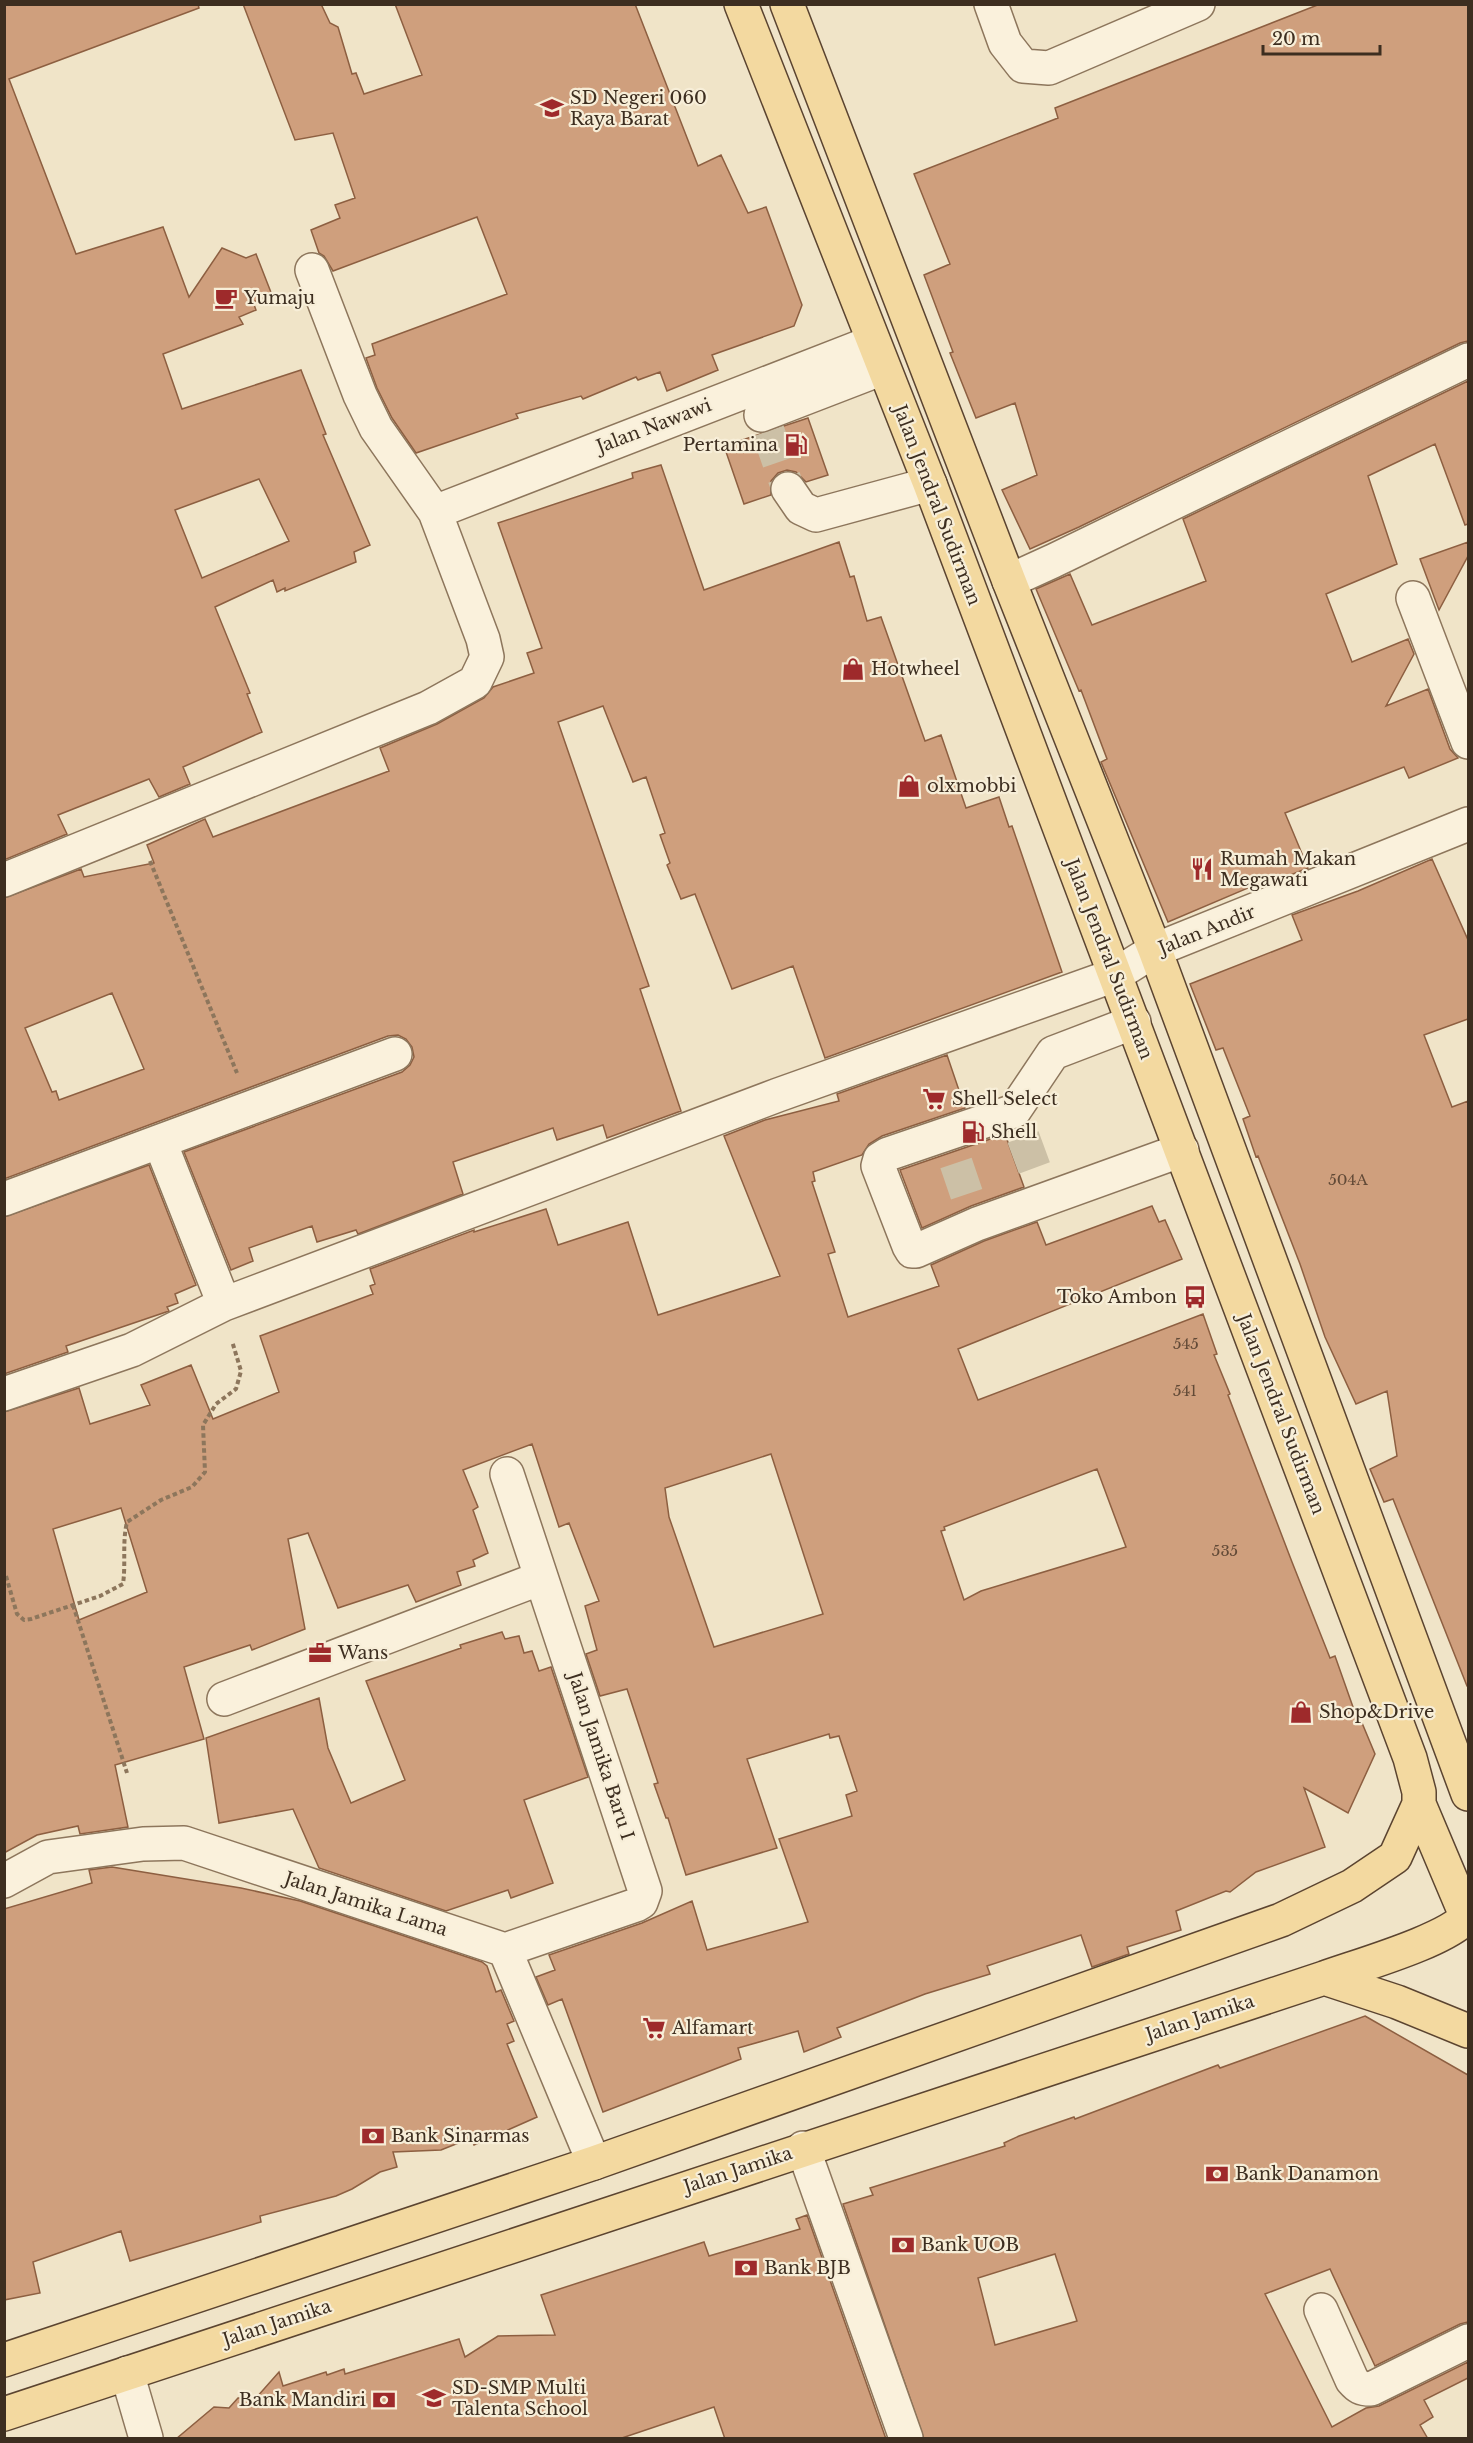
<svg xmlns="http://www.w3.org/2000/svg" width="1473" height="2443" font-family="'Libre Baskerville',serif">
<rect width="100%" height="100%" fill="#f0e4c8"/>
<path fill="#cf9f7d" stroke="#8d5f41" stroke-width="1.5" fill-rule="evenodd" d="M4,4H198L199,8L9,79L76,254L163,227L189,297L222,248L246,258L256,254L272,295L253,302L256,310L239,317L243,324L163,354L182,409L301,370L326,434L323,435L370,545L354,552L356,562L285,591V588L277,592L273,580L215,607L250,693L247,694L262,732L183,767L190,784L159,797L149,779L58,815L67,834L4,860ZM259,479L289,541L202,578L175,510Z
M243,4H321L330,23L338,27L352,74L356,73L364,94L422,75L395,4H635L698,166L721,155L748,213L766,207L802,305L794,326L712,355L718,370L667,391L660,372L638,380L636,377L583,399L581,396L516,414L518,418L416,453L392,418L377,388L366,358L375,355L372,344L507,294L477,217L333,271L324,256L319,253L311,230L340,218L335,205L355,198L333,133L295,140Z
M1320,4H1468V341L1460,343L1079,527L1030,549L1002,490L1037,475L1015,403L976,418L950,353L953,352L924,275L950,264L914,174L1058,118L1055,108Z
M1468,381V524L1465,525L1435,444L1368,476L1397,564L1326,594L1352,662L1408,639L1414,654L1386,706L1428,689L1450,749L1458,758L1409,778L1404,767L1285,813L1308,868L1278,880L1276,876L1168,922L1101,762L1107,759L1081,690L1079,691L1036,589L1070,574L1092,625L1206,581L1183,519Z
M808,418L828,475L806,482L796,472L787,470L778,473L771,481V495L744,504L724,446Z
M661,465L704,590L839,542L850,577L854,576L867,621L881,617L925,741L941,735L966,808L999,797L1009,827L1012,826L1062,972L825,1058L793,966L732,989L695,894L681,899L667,865L670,863L660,835L665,833L646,777L633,782L603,706L558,722L649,986L640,989L681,1111L607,1138L603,1125L557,1140L553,1128L453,1162L463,1194L358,1234L356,1230L317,1242L312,1226L249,1248L253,1261L231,1270L184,1152L402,1072L410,1065L414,1057L412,1047L406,1039L398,1035L388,1036L4,1179V898L81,869L84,877L154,863L147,845L205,819L213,837L389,771L380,748L437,724L484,698L493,687L534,673L527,653L542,648L498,523L633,478L632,473ZM112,993L144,1069L59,1100L56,1091L52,1092L25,1028Z
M1468,542V556L1439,610L1420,559Z
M1432,859L1468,940V1019L1424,1035L1452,1107L1468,1101V1686H1467L1393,1499L1384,1502L1370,1469L1397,1456L1387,1391L1356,1404L1325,1337L1300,1264L1258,1156L1256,1157L1243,1119L1250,1116L1223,1048L1216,1050L1190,984L1302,940L1292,915L1358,891Z
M947,1055L965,1108L882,1136L869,1144L862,1155L813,1172L815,1181L812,1182L835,1252L828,1254L848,1317L939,1286L931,1265L984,1241L1037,1222L1046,1245L1152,1206L1159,1222L1165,1220L1182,1259L958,1349L978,1400L1203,1314L1217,1354L1214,1355L1230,1394L1228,1395L1292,1562L1330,1658L1335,1656L1359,1724L1362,1723L1375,1754L1348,1813L1304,1788L1325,1847L1256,1872L1230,1892L1226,1891L1176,1911L1181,1930L1127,1947L1129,1954L1092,1967L1081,1935L987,1966L990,1974L925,1994L837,2028L841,2037L804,2052L798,2031L738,2048L741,2059L603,2112L562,1999L548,2005L536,1977L555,1970L549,1955L642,1923L692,1901L707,1950L808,1922L779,1839L852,1816L846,1795L857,1791L839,1736L830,1738L829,1734L747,1759L777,1848L686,1875L668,1818H666L654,1784L658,1783L627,1689L600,1696L586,1654L597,1650L585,1606L599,1601L569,1523L559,1527L532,1444L463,1470L478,1507L473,1510L488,1553L473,1560L475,1566L457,1572L461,1585L416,1602L408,1585L338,1608L308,1533L288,1539L305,1629L252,1650L250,1645L184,1667L204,1739L115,1765L128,1827L80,1834L78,1826L37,1835L4,1853V1412L79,1388L90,1424L150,1405L141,1385L191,1365L213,1419L279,1392L260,1336L373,1294L370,1286L375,1284L370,1269L474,1230V1232L546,1209L558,1245L628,1222L658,1315L780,1276L724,1136L765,1120L839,1101L837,1094ZM771,1454L823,1614L714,1647L669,1517L665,1488ZM1097,1469L1126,1547L981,1591L964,1600L941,1531L945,1530L944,1527ZM121,1508L147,1592L79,1620L53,1529Z
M1005,1134L1024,1187L971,1206L922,1228L900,1170Z
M149,1165L196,1285L175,1294L178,1303L167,1307L169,1311L66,1346L68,1352L4,1374V1217Z
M502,1632L505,1639L519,1636L524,1653L532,1651L539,1671L551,1667L588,1777L524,1800L553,1883L511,1898L508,1890L446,1911L319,1868L293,1809L219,1823L206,1738L319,1698L328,1748L351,1803L405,1780L366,1681L461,1648L460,1645Z
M112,1867L241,1888L300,1901L482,1962L487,1966L496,1992L501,1990L514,2021L507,2024L514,2041L507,2044L537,2117L474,2145L471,2138L441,2150L393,2152L397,2167L380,2172L352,2189L336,2196L260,2216L261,2222L130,2261L121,2231L33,2262L40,2293L4,2300V1909L92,1883L89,1870Z
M1365,2016L1468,2075V2322L1460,2324L1375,2366L1330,2269L1265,2294L1332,2427L1366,2408L1379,2406L1468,2362V2378L1424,2400L1433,2417L1420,2425L1428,2439H924L843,2204L873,2195L870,2188L1005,2146L1004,2143L1019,2136L1074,2117L1075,2119L1218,2065L1220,2068ZM1055,2254L1077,2321L995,2345L978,2278Z
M807,2215L886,2439H725L714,2407L619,2439H176L214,2407L229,2408L238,2398H256L279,2372L283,2386L326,2372L327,2375L344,2369L345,2374L459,2339L465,2357L498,2336L555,2335L541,2295L704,2242L709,2256L800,2229L796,2219Z"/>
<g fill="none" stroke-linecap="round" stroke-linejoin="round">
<path stroke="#ccc0a6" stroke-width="33" stroke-dasharray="33 16" stroke-linecap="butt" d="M768,431L788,489
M1023,1137L1041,1186
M956,1163L971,1207"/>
<g stroke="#8d765c" stroke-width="36">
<path id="minor" d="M991,4L1005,43L1023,66L1049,68L1198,4
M761,415L883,368
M788,489L801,508L816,515L930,484
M435,512L873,342
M1009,581L1053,561L1468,360
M1413,598L1468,742
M4,880L428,708L475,682L487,657L483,639L435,512L376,428L360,395L312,270
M1134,1022L1053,1053L1014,1111L888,1154L880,1159L878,1166L909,1246L912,1251H916L977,1224L1182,1150
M160,1142L224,1304
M4,1199L395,1054
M4,1394L132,1350L224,1304L778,1095L1115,975L1155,950L1468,824
M224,1699L541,1578
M4,1881L48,1857L143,1844L184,1843L505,1950L594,2163
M505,1950L636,1905L641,1902L645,1891L507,1474
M803,2148L906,2438
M1321,2310L1352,2380C1358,2387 1361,2389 1371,2389L1468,2341
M127,2373L146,2438"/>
</g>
<g stroke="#5b4430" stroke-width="36">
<path id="major" d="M741,4L930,484L1410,1758L1419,1792V1804L1468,1920
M787,4L1009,581L1155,950L1468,1794
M1324,1978L1397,2002L1468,2031
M4,2360L594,2163L1281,1920L1352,1886L1395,1857L1419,1804
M4,2414L1324,1978C1357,1966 1450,1940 1468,1915"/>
</g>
<path stroke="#8d765c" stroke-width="4" stroke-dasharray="4.5 3" stroke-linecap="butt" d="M150,861L237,1073
M6,1576L17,1614L24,1620L31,1619L100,1596L123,1584C126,1563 122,1543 127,1522L161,1500L192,1487L205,1472L203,1425L216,1404L236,1389L241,1371L232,1341
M73,1605L127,1773"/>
<use href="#minor" stroke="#faf1dc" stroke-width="33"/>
<use href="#major" stroke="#f3d9a0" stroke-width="33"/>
</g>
<defs>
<g id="school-bare" transform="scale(1.8)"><path d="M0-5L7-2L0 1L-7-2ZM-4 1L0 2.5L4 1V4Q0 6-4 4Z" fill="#9e2a2b" stroke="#f7eed8" stroke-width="2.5" paint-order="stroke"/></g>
<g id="cafe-bare" transform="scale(1.8)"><path d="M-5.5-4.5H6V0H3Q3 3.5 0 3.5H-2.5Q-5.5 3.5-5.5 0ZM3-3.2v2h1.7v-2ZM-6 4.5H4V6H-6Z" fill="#9e2a2b" stroke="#f7eed8" stroke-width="2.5" paint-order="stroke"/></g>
<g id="fuel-bare" transform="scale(1.8)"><path d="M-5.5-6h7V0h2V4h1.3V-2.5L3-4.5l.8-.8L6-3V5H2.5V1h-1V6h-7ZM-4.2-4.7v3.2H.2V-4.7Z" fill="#9e2a2b" stroke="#f7eed8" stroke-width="2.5" paint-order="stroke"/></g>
<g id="shop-bare" transform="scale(1.8)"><path d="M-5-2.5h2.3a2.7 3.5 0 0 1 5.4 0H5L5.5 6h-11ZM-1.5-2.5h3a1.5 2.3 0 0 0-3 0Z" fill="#9e2a2b" stroke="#f7eed8" stroke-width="2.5" paint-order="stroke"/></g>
<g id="restaurant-bare" transform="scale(1.8)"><path d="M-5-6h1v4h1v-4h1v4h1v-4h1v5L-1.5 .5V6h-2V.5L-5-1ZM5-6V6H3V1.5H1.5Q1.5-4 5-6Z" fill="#9e2a2b" stroke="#f7eed8" stroke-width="2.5" paint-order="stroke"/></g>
<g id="supermarket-bare" transform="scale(1.8)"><path d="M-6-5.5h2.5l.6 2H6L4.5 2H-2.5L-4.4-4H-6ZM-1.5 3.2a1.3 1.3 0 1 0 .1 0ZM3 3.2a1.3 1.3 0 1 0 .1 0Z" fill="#9e2a2b" stroke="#f7eed8" stroke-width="2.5" paint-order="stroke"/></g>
<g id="bus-bare" transform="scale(1.8)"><path d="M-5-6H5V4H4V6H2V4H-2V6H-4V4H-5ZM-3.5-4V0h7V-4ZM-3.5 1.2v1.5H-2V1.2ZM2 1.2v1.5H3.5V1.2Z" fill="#9e2a2b" stroke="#f7eed8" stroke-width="2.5" paint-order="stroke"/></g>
<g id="office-bare" transform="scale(1.8)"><path d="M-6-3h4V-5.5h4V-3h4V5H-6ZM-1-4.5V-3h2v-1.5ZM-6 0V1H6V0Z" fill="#9e2a2b" stroke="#f7eed8" stroke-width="2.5" paint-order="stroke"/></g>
<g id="bank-bare" transform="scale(1.8)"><path d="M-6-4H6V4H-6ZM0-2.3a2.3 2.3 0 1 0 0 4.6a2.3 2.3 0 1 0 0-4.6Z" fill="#9e2a2b" stroke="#f7eed8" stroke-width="2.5" paint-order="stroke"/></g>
</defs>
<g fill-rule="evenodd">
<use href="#school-bare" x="552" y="108"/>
<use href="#cafe-bare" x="226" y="298"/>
<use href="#fuel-bare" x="796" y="445"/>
<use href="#shop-bare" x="853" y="669"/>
<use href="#shop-bare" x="909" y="786"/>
<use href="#restaurant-bare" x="1202" y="869"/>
<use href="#supermarket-bare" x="934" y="1099"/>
<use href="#fuel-bare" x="973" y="1132"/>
<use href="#bus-bare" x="1195" y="1297"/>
<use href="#office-bare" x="320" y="1653"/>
<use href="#shop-bare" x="1301" y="1712"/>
<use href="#supermarket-bare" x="654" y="2028"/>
<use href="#bank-bare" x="373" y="2136"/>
<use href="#bank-bare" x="1217" y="2174"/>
<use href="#bank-bare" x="903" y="2245"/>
<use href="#bank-bare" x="746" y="2268"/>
<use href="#school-bare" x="434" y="2398"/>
<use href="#bank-bare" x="384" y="2400"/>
</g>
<g text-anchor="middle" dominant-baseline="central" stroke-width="4.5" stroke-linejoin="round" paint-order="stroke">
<g font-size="15" fill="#624a37">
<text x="1348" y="1179">504A</text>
<text x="1186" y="1343">545</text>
<text x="1185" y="1390">541</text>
<text x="1225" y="1550">535</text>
</g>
<g font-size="18" fill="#3d2e20" stroke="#f7eed8" text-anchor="start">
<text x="570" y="98">SD Negeri 060<tspan x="570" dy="21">Raya Barat</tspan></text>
<text x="244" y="298">Yumaju</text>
<text x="778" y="445" text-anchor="end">Pertamina</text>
<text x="871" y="669">Hotwheel</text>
<text x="927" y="786">olxmobbi</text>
<text x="1220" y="859">Rumah Makan<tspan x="1220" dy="21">Megawati</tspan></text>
<text x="952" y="1099">Shell Select</text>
<text x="991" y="1132">Shell</text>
<text x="1177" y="1297" text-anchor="end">Toko Ambon</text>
<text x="338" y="1653">Wans</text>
<text x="1319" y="1712">Shop&amp;Drive</text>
<text x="672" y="2028">Alfamart</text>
<text x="391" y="2136">Bank Sinarmas</text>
<text x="1235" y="2174">Bank Danamon</text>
<text x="921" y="2245">Bank UOB</text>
<text x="764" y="2268">Bank BJB</text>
<text x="452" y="2388">SD-SMP Multi<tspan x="452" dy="21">Talenta School</tspan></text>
<text x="366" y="2400" text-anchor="end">Bank Mandiri</text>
</g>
<g font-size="18" fill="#3d2e20" stroke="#f7eed8">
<text transform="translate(654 426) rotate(-21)">Jalan Nawawi</text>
<text transform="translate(937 505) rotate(69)">Jalan Jendral Sudirman</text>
<text transform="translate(1207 930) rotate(-22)">Jalan Andir</text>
<text transform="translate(1109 959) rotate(69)">Jalan Jendral Sudirman</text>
<text transform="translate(1281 1414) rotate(69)">Jalan Jendral Sudirman</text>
<text transform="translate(601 1756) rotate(72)">Jalan Jamika Baru I</text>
<text transform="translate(366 1904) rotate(18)">Jalan Jamika Lama</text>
<text transform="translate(1200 2018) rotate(-18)">Jalan Jamika</text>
<text transform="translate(738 2170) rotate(-18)">Jalan Jamika</text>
<text transform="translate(277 2323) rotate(-18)">Jalan Jamika</text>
</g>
</g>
<rect width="1473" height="2443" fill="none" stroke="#3d2e20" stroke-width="12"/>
<path d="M1263 45v9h117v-9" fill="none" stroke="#3d2e20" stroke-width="3"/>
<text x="1272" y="45" font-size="18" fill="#3d2e20" stroke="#f7eed8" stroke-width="4.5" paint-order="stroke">20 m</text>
</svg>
